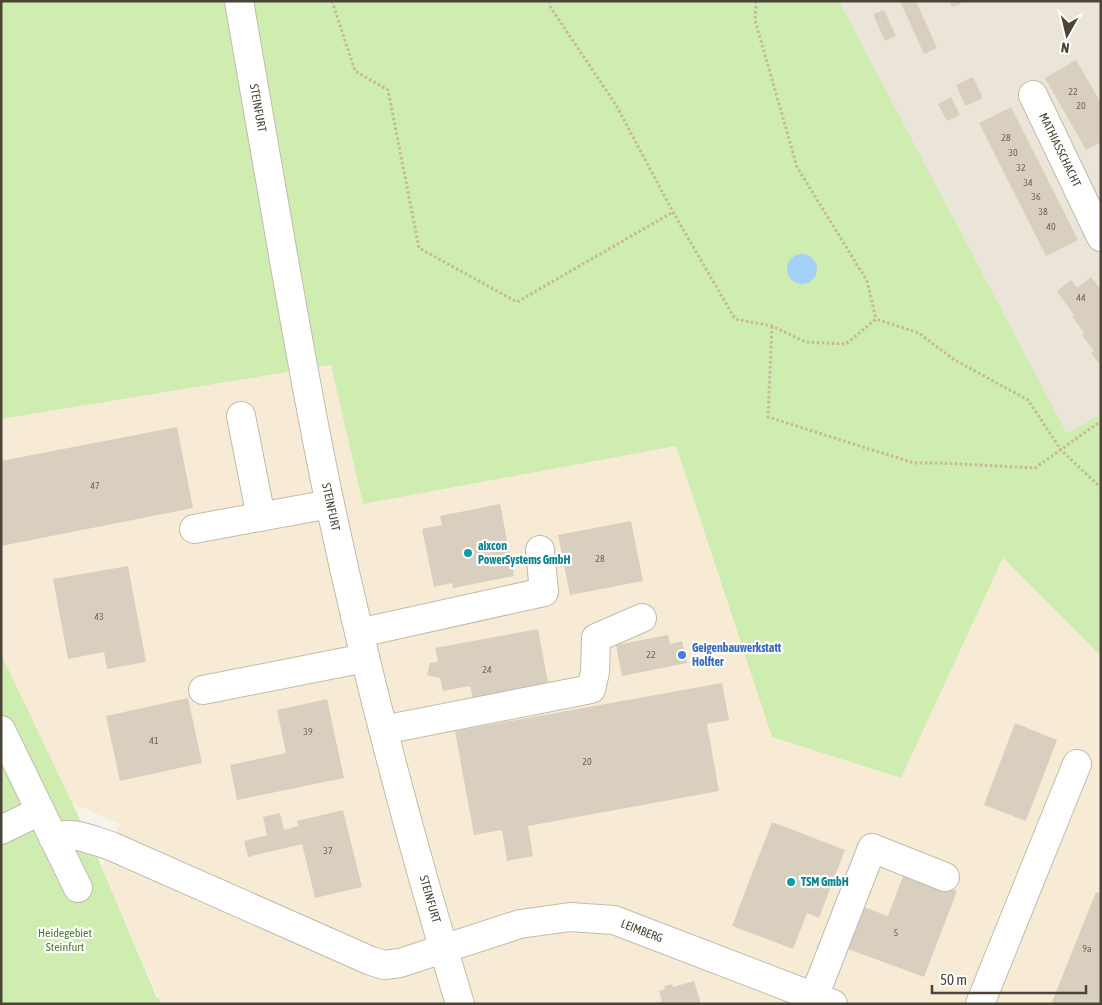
<svg xmlns="http://www.w3.org/2000/svg" width="1102" height="1005" font-family="'Asap Condensed',sans-serif">
<rect width="100%" height="100%" fill="#f6f3ea"/>
<path fill="#eae5d8" d="M839,1H1101V414L1067,435Z"/>
<path fill="#f8ebd5" d="M332,365L363,504L676,446L772,737L901,778L1003,558L1101,656V1004H161L102,867L120,824L69,802L1,664V419Z"/>
<path fill="#cfecb1" d="M1,1H839L1067,434L1101,414V656L1003,558L901,778L772,737L676,446L363,504L331,365L1,419Z
M1,654L95,851L157,998H159L161,1004H1Z"/>
<path fill="#a4d1f5" d="M787 269a15 15 0 1 1 30 0a15 15 0 1 1-30 0Z"/>
<path fill="#d8cfbf" d="M900,1H916L937,48L924,54Z
M950,1H960L961,4L952,7Z
M884,10L896,36L885,41L873,14Z
M1076,60L1101,103V142L1086,150L1045,78Z
M973,77L983,98L965,106L956,85Z
M951,97L960,115L947,121L938,104Z
M1011,107L1078,240L1046,256L979,123Z
M1091,277L1101,290V366L1091,353L1094,351L1082,335L1084,333L1072,316L1074,315L1057,291L1071,280L1077,288Z
M177,427L193,508L1,546V461Z
M500,504L514,576L453,588L452,583L434,587L422,529L442,525L440,516Z
M631,521L643,581L570,595L558,535Z
M128,566L146,662L107,669L104,652L68,659L53,579Z
M538,629L549,688L474,702L470,686L443,691L440,678L427,675L430,663L438,662L435,648Z
M668,635L670,644L682,641L687,663L622,676L616,645Z
M722,683L729,720L707,724L719,791L528,826L533,856L507,861L502,830L474,835L455,731Z
M188,698L202,763L120,781L106,716Z
M327,699L344,778L237,800L230,765L286,753L277,710Z
M1015,723L1057,740L1026,821L984,805Z
M343,810L362,887L315,898L302,844L248,857L244,841L267,835L263,817L280,813L284,830L298,826L297,821Z
M772,822L845,850L819,918L807,913L793,949L732,926Z
M905,871L957,891L924,977L845,948L861,906L888,916Z
M1096,892L1101,894V1004H1056L1052,1002Z
M694,981L701,1004H653L662,1001L659,991L665,989L664,986L672,984L673,987Z"/>
<g fill="none" stroke-linecap="round" stroke-linejoin="round">
<g stroke="#c2bbac" stroke-width="30">
<path id="minor" d="M239,1C254,89 270,178 285,266C299,345 313,425 330,504C366,673 410,839 460,1004
M1033,95L1101,237
M241,416L261,517
M194,529L330,504
M359,633L544,592L540,550
M203,690L365,658
M1,730L78,888
M383,730L591,689L595,672L596,638L642,618
M1,830L40,811
M53,838C73,830 91,840 111,846L371,961L384,965L400,963L520,924L570,917L614,920L833,1004
M814,997L872,848L945,877
M980,1004L1077,764"/>
</g>
<path stroke="#c5b89c" stroke-width="3" stroke-dasharray="2.5 2.5" stroke-linecap="butt" d="M332,1L355,71L388,90L419,248L517,302L673,212
M549,1L551,8L616,105L673,212L735,319L772,326L806,342L846,344L876,319L919,333L953,359L1028,400L1061,450L1101,488
M756,1L755,20L797,167L867,281L876,319
M772,326L768,417L914,463H942L1035,468L1101,421"/>
<use href="#minor" stroke="#fff" stroke-width="28"/>
</g>
<g fill="#0f9aa8" stroke="#fff" stroke-width="2">
<circle cx="468" cy="553" r="5"/>
<circle cx="791" cy="882" r="5"/>
</g>
<circle fill="#3f7fe0" stroke="#fff" stroke-width="2" cx="682" cy="655" r="5"/>
<g text-anchor="middle" dominant-baseline="central" stroke-width="4.5" stroke-linejoin="round" paint-order="stroke">
<g font-size="10" fill="#6e6759">
<text x="1073" y="91">22</text>
<text x="1081" y="105">20</text>
<text x="1006" y="137">28</text>
<text x="1013" y="152">30</text>
<text x="1021" y="167">32</text>
<text x="1028" y="182">34</text>
<text x="1036" y="196">36</text>
<text x="1043" y="211">38</text>
<text x="1051" y="226">40</text>
<text x="1081" y="297">44</text>
<text x="95" y="485">47</text>
<text x="600" y="558">28</text>
<text x="99" y="616">43</text>
<text x="651" y="654">22</text>
<text x="487" y="669">24</text>
<text x="308" y="731">39</text>
<text x="154" y="740">41</text>
<text x="587" y="761">20</text>
<text x="328" y="850">37</text>
<text x="896" y="932">5</text>
<text x="1087" y="948">9a</text>
</g>
<g font-size="12" fill="#4b4437" stroke="#fff">
<text transform="translate(258 108) rotate(80)">STEINFURT</text>
<text transform="translate(1060 150) rotate(64)">MATHIASSCHACHT</text>
<text transform="translate(331 507) rotate(78)">STEINFURT</text>
<text transform="translate(430 899) rotate(74)">STEINFURT</text>
<text transform="translate(642 931) rotate(21)">LEIMBERG</text>
</g>
<g font-size="12" font-weight="bold" fill="#0d838f" stroke="#fff" text-anchor="start">
<text x="478" y="546">aixcon<tspan x="478" dy="14">PowerSystems GmbH</tspan></text>
<text x="801" y="882">TSM GmbH</text>
</g>
<g font-size="12" font-weight="bold" fill="#366cbe" stroke="#fff" text-anchor="start">
<text x="692" y="648">Geigenbauwerkstatt<tspan x="692" dy="14">Holfter</tspan></text>
</g>
<g font-size="12" fill="#458225" stroke="#fff">
<text x="65" y="933">Heidegebiet<tspan x="65" dy="14">Steinfurt</tspan></text>
</g>
</g>
<rect width="1102" height="1005" fill="none" stroke="#4b4437" stroke-width="5"/>
<g transform="translate(1067 35) rotate(188)" stroke="#ffffff" stroke-width="4" paint-order="stroke">
<path d="M0-4L9 19L0 12L-9 19Z" fill="#4b4437"/>
<text y="-8" font-size="14" font-weight="bold" text-anchor="middle" fill="#4b4437">N</text>
</g>
<path d="M932 985v8h154v-8" fill="none" stroke="#4b4437" stroke-width="2.5"/>
<text x="940" y="985" font-size="15" fill="#4b4437" stroke="#ffffff" stroke-width="4" paint-order="stroke">50 m</text>
</svg>
